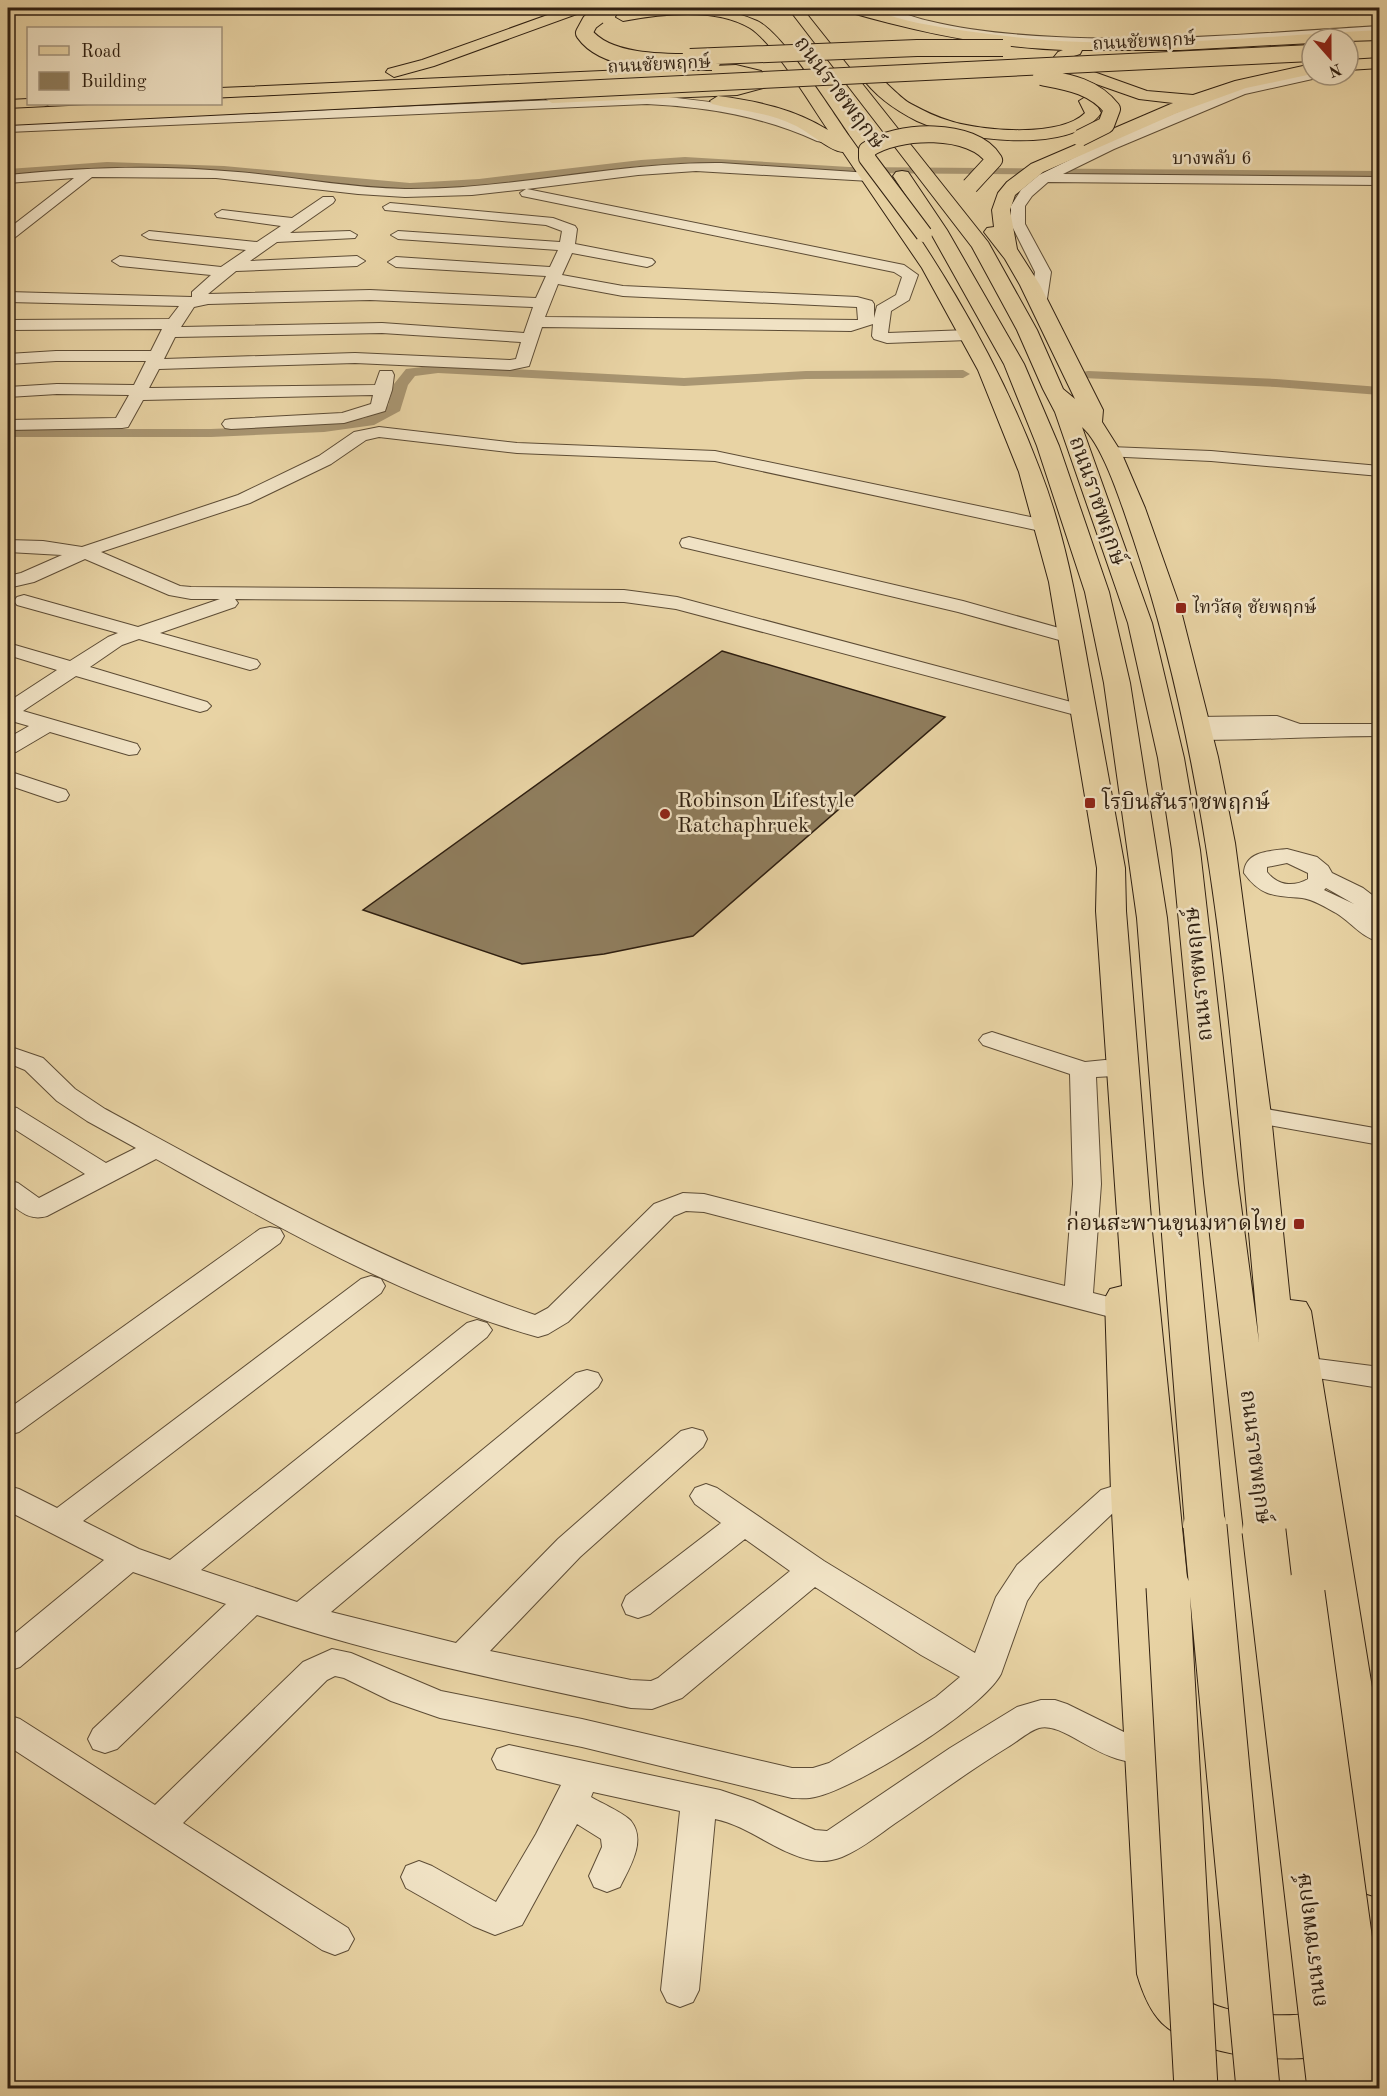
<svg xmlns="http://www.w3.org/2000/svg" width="1387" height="2096" font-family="'Old Standard TT','Noto Serif Thai',serif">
<rect width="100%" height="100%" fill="#e8d3a4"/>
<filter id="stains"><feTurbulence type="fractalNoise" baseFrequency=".00333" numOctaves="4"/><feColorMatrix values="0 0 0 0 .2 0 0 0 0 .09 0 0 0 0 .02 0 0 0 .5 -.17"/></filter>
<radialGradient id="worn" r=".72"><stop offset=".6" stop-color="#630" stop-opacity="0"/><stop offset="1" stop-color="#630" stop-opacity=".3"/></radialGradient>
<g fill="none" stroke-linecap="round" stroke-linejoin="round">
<path fill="#a99672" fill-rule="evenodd" d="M685,157L849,167L1380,171V177L849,173L685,163L641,166L479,187L410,191L224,172L107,168L8,175V169L107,162L224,166L410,183L479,179L641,160Z
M438,365L684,378L806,371L963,370L970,374L963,378L806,379L684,386L438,373L415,376L408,385L400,411L374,425L324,432L211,437H8V429H211L324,424L365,418L388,406L394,384L406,369Z
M1088,371L1276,379L1380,387V395L1276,387L1083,378L1081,375L1083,372Z"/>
</g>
<path fill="#8f7d5d" stroke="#2f1f10" stroke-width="1.5" d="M722,651L945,717L693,936L604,954L522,964L363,910Z"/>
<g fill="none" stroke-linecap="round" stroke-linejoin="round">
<g stroke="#5d4c35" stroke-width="2">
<path id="minor" d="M8,8H170L164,12L8,13Z
M863,8C886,5 907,16 929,21C970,31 1014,35 1056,37C1164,43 1272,32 1380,26V34C1251,41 1122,54 993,39C949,34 907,22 865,11Z
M1312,71V75H1318L1317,78L1245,94L1114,149L1063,174L1380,177V185L1048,182L1032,196L1025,206V224L1051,272L1047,299L1039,304L1033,302L1031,299L1035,272L1011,224V206L1021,190L1039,175L1104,143L1235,88Z
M647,96C710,99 769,110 827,135L829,138L822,142L817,141C762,116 707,107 647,104L8,132V124Z
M721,163L870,173L877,177L870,181L696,171L638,175L527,189L904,265L918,275L909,300L891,311L888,333L968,330L976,335L968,340L887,343L874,339L872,336L873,324L851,331L542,327L529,366L510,370L355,363L159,369L149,388L375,385L380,371H392L394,375L392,390L385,411L344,423L231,429L225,428L222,424L225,420L231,419L342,413L371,404L373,395L143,400L128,427L122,428L8,430V420L116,418L129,395L57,394L8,397V387L57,384L134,385L146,361H56L8,364V354L56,351H151L162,329L8,330V320L169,319L179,306L8,302V292L192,297V292L211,275L120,266L112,261L120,256L221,267L246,250L149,239L142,235L149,231L257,242L281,226L217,217L215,214L222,210L292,218L323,197H333L335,200L333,203L290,233L350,231L357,235L355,238L277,242L250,261L357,256L365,261L357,266L236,271L208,294L370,290L536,298L546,276L396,267L388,262L396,257L550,267L558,250L398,239L391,235L398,231L560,242L562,231L546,225L385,210L383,207L390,203L553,218L575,226L577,229L575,244L652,259L655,262L652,265L647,267L572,253L562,275L623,286L857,297L872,301L874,304V318L877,306L896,295L902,277L894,272L522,196L520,193L526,189L472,195L405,197L358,194L216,178L92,177L13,239L8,240V229L74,178L8,183V175C84,167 162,165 238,172C294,177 349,188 405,189C511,190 615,162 721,163ZM558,284L623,296L857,307L858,320L545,317ZM370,300L533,307L524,333L382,323L181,327L194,307L208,304ZM382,333L521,342L516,359L510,360L355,353L164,359L175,337Z
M379,427L517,443L715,451L1045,520L1052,522L1054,526L1052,530L1045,532L715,461L517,453L379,437L366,440L331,464L250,503L101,552L180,586L191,587L624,590L677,597L1090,707L1094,711L1090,715L1083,717L676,609L624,602L235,599L238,603L235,607L160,633L257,660L260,664L257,668L250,670L139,639L122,645L90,667L207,702L211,706L207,710L200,712L193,710L76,676L23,711L137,744L140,749L137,754L129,755L50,732L16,752L8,753V738L29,726L8,720V702L57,670L8,655V643L70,661L108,637L118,633L17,605L14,601L17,597L24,595L138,627L220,599H191L169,595L85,559L34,582L8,588V576L21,573L62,555L8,552V540L43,541L82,547L238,495L319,456L354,432Z
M1110,447L1211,451L1380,466V476L1211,461L1104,456L1101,452L1104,448Z
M689,537L963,601L1077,633L1080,637L1077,641L1070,643L958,612L682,547L680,543L682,539Z
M1277,716L1300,724H1380V736C1319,736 1260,740 1200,740L1192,739L1189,734L1195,729L1189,728L1186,723L1189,718L1197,717Z
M8,771L66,790L69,795L66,800L58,802L8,785Z
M1287,849L1317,857L1328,866L1332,873L1363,888L1380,901V920L1374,919L1380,923V942C1362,938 1351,922 1336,913C1327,908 1312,899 1302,898C1276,896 1261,897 1244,873C1245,851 1270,851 1287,849ZM1287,863L1308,873V879C1294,887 1278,886 1267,872V867ZM1326,888L1354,904L1324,890Z
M992,1032L1085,1062L1105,1060L1132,1063L1136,1069L1132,1075L1096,1077L1101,1184L1093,1293L1132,1303L1136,1310L1132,1317L1122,1320L704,1212L686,1211L674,1216L568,1322L548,1334L538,1337C403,1299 278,1227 156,1159L47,1216C30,1221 21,1212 8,1202V1180L18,1183L39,1198L85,1174L8,1125V1106L17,1108L106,1163L136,1148L87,1121L57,1101L25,1070L8,1063V1046L43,1058L75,1089L105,1109C245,1185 384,1264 535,1315L548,1308L654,1204L683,1193L704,1194L1065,1286L1073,1184L1070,1074L983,1045L979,1040L983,1035Z
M1255,1107L1380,1129V1145L1246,1121L1242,1115L1246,1109Z
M270,1227L280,1229L284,1236L280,1243L19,1432L8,1435V1409L260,1229Z
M371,1276L381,1279L385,1286L381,1293L83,1521L139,1549L170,1560L467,1323L477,1320L487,1323L492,1330L487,1337L201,1570L297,1602L576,1373L587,1370L598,1373L602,1380L598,1387L331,1612L456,1643L558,1539L681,1431L692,1428L703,1431L707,1439L703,1447L580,1557L490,1651L631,1680L651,1681L658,1678L790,1571L745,1539L650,1614L638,1618L626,1614L622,1605L626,1596L721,1523L695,1504L690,1496L695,1488L706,1484L717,1488L824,1561L975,1653L996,1597L1017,1565L1101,1490L1130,1481L1141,1485L1146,1493L1141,1501L1122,1507L1113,1513L1039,1583L1027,1601L1001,1674C982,1710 855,1789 815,1797C808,1799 799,1798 792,1798L582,1747L440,1718L391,1701L344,1678L335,1676L327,1680L183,1823L348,1928L354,1939L348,1950L335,1955L322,1950L8,1746V1715L20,1719L155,1805L303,1662L332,1649L351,1653L441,1691L582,1719L792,1768H813L829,1763L936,1697L960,1677L921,1655L815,1587L682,1698L652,1709L631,1708C506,1681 379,1656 257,1615L117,1749L105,1753L93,1749L88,1739L93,1729L226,1604L133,1572L20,1667L8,1671V1639L104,1560L8,1511V1486L19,1489L57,1508L361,1279Z
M1302,1357L1380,1367V1388L1292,1374L1287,1367L1292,1360Z
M1041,1700H1055L1067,1704L1130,1735H1146L1158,1739L1163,1749L1158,1759C1108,1776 1067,1720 1039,1728C1029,1731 1018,1741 1008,1747C972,1769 938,1794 903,1818C883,1831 864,1848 842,1857C832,1861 821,1862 811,1860C777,1853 749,1826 715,1819L699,1990L693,2002L680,2007L667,2002L661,1990L680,1811L593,1792L591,1797C601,1803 624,1813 631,1821C647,1841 629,1868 620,1887L607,1892L594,1887L589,1876L602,1847L601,1839L577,1824L522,1925L495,1935L473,1926L406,1888L401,1877L406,1866L419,1861L432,1866L496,1902L536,1834L561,1785L497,1769L492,1759L497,1749L509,1745L720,1790L753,1801L815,1830L827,1831L950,1748L1017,1707Z"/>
</g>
<g stroke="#2f1f10" stroke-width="2">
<path id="major" d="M567,8H587L585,11L434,66L394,77L386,72L388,69L422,60Z
M648,8C686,8 722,5 757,21C782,32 831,110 849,136C927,244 993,345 1040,470C1065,534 1077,603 1089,670C1101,736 1113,802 1125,868L1126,911L1152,1231L1188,1587L1182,1598L1168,1602L1157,1599L1183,1974C1197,2018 1274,2017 1311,2014C1322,2014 1333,2009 1343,2009C1349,2009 1356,2013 1361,2015L1368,2030L1361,2045C1351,2049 1341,2053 1330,2055C1283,2064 1198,2057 1162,2023C1149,2010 1142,1991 1137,1974L1111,1493L1105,1298L1110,1289L1122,1286L1096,911L1097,868L1049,582L1019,472L978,370L922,268L843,152C831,152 808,131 794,125C768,112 740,111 712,104L710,101L718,96C757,101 794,109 828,130C810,104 775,44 750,28C716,7 659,14 623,21L616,17L618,14Z
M788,8H802L988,242L1037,330L1063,389L1075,399L1020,285L1005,259L984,232L987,228L994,227L992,210L998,193L1007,182L1031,164L1173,103L1139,99L1056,70L1050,62L1058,52L1063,50C988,47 917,32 845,11L843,8C871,8 891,17 918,23C960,31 1002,36 1044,40C1155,48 1268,36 1380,30V40L1348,41V39H1312V43L1180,50H1082L1080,54L1068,58L1066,62L1147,91L1193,95L1235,81L1312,64V74L1246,88L1177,113L1043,172L1015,195L1010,210L1017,249L1040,285L1103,410L1102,422L1121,452L1145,508L1180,607L1218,757L1235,843L1271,1115L1290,1300L1306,1302L1311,1311L1380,1737V1898L1364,1893L1358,1879L1318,1603L1303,1608L1289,1604L1283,1593L1278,1541L1264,1546L1250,1541L1244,1531L1204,1183L1172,850L1158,758L1128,623L1055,412L1043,389L1017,330L972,247ZM1082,427C1104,446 1123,509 1133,538C1220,797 1233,1072 1259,1342L1238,1183L1200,850L1184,758L1152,623Z
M1380,58V68L1348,70V60Z
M736,65L761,71L772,83L770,86L737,95L552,103L544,98L546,95L737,85L753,81L750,78L736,75L220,98V88Z
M868,70C879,73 898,97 911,104C924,111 936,117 950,121C981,131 1060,138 1085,113L1079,101L1087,96L1093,98L1101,113C1071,156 959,140 917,121C895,110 874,95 860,75L862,72Z
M28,99V104H49L41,109L8,110V100Z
M902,171L908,172L947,230L1024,364L1059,446L1109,592L1130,683L1167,918L1225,1526L1219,1536L1205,1541L1191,1536L1185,1526L1137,918L1104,683L1085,592L1037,446L1004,364L929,230L893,176L896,172Z"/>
</g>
<use href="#minor" fill="#f0e2c4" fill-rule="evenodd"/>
<use href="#major" fill="#e8d3a4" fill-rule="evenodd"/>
<g stroke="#2f1f10" stroke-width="18" stroke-linecap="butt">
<path id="major-bridge-far1" d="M598,16L590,22L584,33C607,66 675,62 712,62
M690,57L917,48H1003
M1041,77C1068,82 1094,86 1112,109L1106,125L1080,138
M8,117L1312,53
M924,234L867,158V150C896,129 974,126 994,160L970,186"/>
</g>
<g stroke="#2f1f10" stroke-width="45" stroke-linecap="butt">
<path id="major-bridge" d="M1205,1526L1258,2088
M1264,1531L1329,2088
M1168,1587L1196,2088
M1303,1593L1371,2088"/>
</g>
<use href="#major-bridge-far1" stroke="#e8d3a4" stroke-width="16"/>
<use href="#major-bridge" stroke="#e8d3a4" stroke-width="43"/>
</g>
<g fill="#8f2418" stroke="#f0e2c4" stroke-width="2">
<rect x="1175" y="602" width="12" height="12" rx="3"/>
<rect x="1084" y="797" width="12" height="12" rx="3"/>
<circle cx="665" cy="814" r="6"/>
<rect x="1293" y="1218" width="12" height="12" rx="3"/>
</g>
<g text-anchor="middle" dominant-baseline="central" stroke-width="5" stroke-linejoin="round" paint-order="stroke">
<g font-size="18" fill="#2f1f10" stroke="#f0e2c4">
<text transform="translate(1144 42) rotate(-3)">ถนนชัยพฤกษ์</text>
<text transform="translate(659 65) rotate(-3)">ถนนชัยพฤกษ์</text>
<text x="1212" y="159">บางพลับ 6</text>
</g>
<g font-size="18" fill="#2f1f10" stroke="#f0e2c4" text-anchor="start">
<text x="1193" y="608">ไทวัสดุ ชัยพฤกษ์</text>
</g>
<g font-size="22" fill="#2f1f10" stroke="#f0e2c4">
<text transform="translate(839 93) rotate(53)">ถนนราชพฤกษ์</text>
<text transform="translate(1097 501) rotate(71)">ถนนราชพฤกษ์</text>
<text transform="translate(1199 974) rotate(-96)">ถนนราชพฤกษ์</text>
<text transform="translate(1255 1457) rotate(83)">ถนนราชพฤกษ์</text>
<text transform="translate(1312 1940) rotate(-97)">ถนนราชพฤกษ์</text>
</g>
<g font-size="22" fill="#2f1f10" stroke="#f0e2c4" text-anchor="start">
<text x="677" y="801">Robinson Lifestyle<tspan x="677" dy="25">Ratchaphruek</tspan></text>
<text x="1102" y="803">โรบินสันราชพฤกษ์</text>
<text x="1287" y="1224" text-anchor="end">ก่อนสะพานขุนมหาดไทย</text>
</g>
</g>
<rect width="1387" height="2096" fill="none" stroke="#e8d3a4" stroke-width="30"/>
<rect x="9" y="9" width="1369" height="2078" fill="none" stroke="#2f1f10" stroke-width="3"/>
<rect x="15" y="15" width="1357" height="2066" fill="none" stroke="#2f1f10" stroke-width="1.5"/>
<rect x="27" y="27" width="195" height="78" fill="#f0e2c4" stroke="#a3947c" stroke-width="1.5"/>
<rect x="39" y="46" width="30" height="9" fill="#e8d3a4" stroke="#a3947c" stroke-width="1.5"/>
<text x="81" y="57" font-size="18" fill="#2f1f10">Road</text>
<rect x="39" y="72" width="30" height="18" fill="#8f7d5d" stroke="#a3947c" stroke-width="1.5"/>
<text x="81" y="87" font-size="18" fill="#2f1f10">Building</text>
<g transform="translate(1330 57) rotate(159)"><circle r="28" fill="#f0e2c4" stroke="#a3947c" stroke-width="1.5"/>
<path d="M0-4.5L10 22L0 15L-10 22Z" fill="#8f2418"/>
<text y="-9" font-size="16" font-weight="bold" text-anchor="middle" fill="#2f1f10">N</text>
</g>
<rect width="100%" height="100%" filter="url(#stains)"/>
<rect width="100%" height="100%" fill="url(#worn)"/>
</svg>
